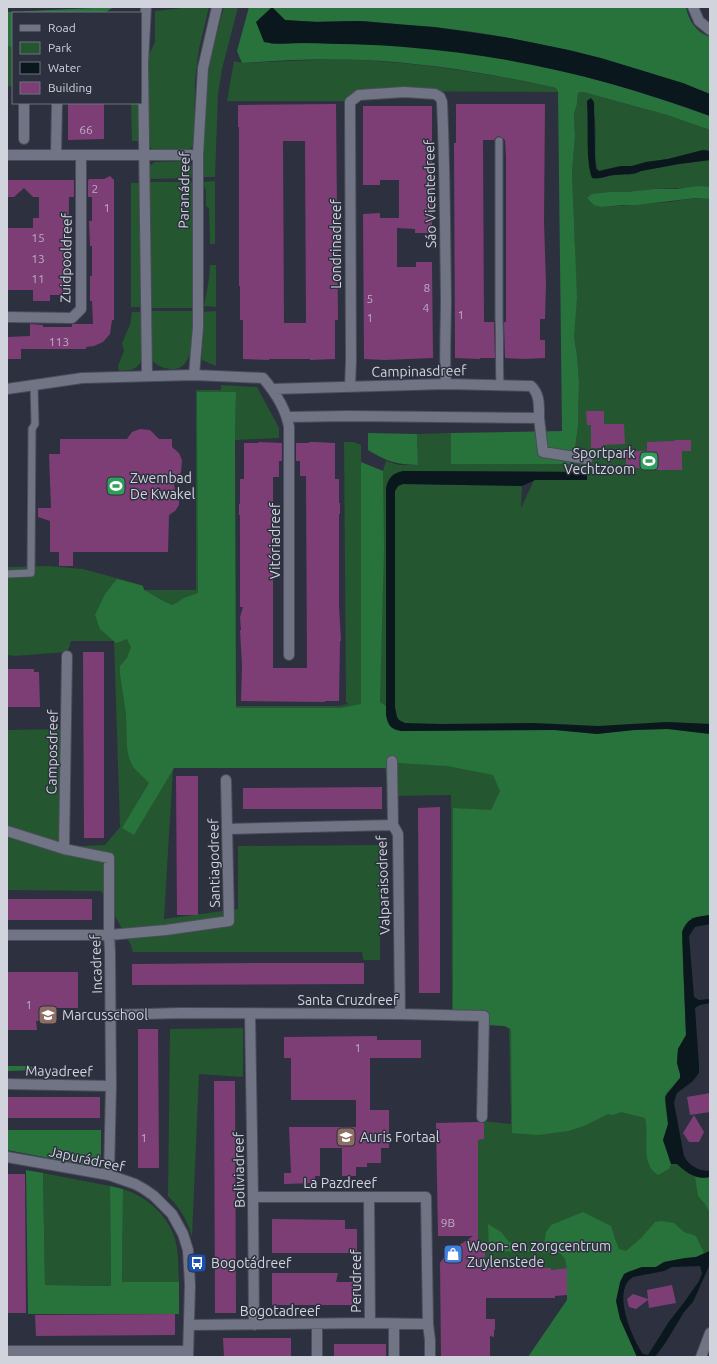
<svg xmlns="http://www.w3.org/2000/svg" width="717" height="1364" font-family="Ubuntu,sans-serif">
<rect width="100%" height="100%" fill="#2d303e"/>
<path fill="#245630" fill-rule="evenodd" d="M191,7H209L199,49L195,80L194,142L192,147L187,151H156L149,147L147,59L155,42V11Z
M224,7H238L222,69L218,94L215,177H202L207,79L210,59Z
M7,46L13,47V86H7Z
M336,59C410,61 483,72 556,88L558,92L359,91L347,101H227L234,61L242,63Z
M583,92L667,115L710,130V151L703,150L668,159L646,162L632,166H621L599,171C592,164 598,127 594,115C593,111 589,106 587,101L589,158L591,176L602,178L614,175L636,174L641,171L679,164L710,160V187L654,189L626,192H610L602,207C625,205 647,204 670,202C684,200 696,197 710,199V724L665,722L710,732V913L690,917L665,1093L677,1164C685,1172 698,1180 710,1177V1251L696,1257L628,1272L616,1298L633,1349L637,1357H528L567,1300V1268L551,1270V1268H544L543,1260H524V1268H485V1245L478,1244V1140L484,1139V1121L511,1124L509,1028L503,1025L486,1024L485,1010H452L451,795L388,796L385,767L172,766V770L173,768L164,919L238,909V846L378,845L379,847H380V960H364V959H363L362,952H133L132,950L131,945L101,891L7,890V730L65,729L63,847L105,845L120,827L114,641H71L69,648L66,652L15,656L7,655V567L49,566L83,569L142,585L143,589L146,590H196V390H221V385L257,387L279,428V438L235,440L236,392H235L234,706H339L348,704L346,702L344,442H353L361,445V702L383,471L386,461L399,465H418L417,434L451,433L452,464L588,463L586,452L575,449L578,426L579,381L577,355L574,337L575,249L572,173L575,135L574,114L577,104L578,93ZM403,471L587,472V480H534L521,508L522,486L403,484L398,486L395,491V705L392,476Z
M131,103H140V141H132Z
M187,161C194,165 194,170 194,178L149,179L148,167L155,162Z
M215,181V244H210L209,208L206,206V191L203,182Z
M149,182H194V308H149Z
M131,183H141L142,307H131Z
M210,265H216V307L204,306L209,279Z
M149,311H193C193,326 196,368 174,369C164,369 159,367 151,360Z
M216,311V366L202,360V312Z
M132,312H141V361C137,371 128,370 119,371L118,366L124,351L122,343L130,325Z
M243,1028V1077L199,1074L192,1237C188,1221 180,1208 168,1196L170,1029Z
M43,1173L110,1186L111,1286L45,1285Z
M123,1189C146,1196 168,1215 175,1239C179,1253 178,1268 179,1282H122Z"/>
<path fill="#27733b" d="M114,7L104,13H13V47L7,46V12Z
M249,7H686C688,20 697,33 710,37V94C621,61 528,37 433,27C420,26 407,26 394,24C382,23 370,21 358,21C333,21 309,23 285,20L272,7L271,44C368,40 468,48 563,71C613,83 662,99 710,116V130L667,115L583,92L578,93L577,104L574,114L575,135L572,173L577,297L574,337L577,355L579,381L578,426L575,449V464H451V433L562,431L558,92L556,88C493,74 428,63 364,60C323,58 283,60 242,63L237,51Z
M698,186L710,187V199L696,198L637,205H622L602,207L594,205L587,198L592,194L610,192H626L654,189H676Z
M197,392H236L235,440L236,708H341L361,704V462L383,471L384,548L380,702L386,706V716L401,731L555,730L597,734L634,730L668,729L710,734V915L692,918L682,941L686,1035L678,1049L677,1062L680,1074V1078L666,1094L665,1104L668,1124L663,1140L671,1164L669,1169L658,1175C639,1163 650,1136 645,1118L621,1112L613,1115L608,1114L584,1126L568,1131L539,1135L512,1133L511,1029L504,1026L487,1025V1011L453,1012V808L491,810L500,791L493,775L447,766L398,763L387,758V768H174L134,835L122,828L149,783L133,767L129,758L127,748L126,714L120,674V666L127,658L131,647L127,639L116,643L100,629L95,615L105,594L117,579L143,586L144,590C152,594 165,603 173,605L184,598L198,593Z
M368,433L417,434L418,465C395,464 388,462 368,450Z
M7,1066H29L36,1068L37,1070L7,1071Z
M7,1130H101V1168L7,1150Z
M26,1170L43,1173L45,1285L111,1286L110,1186L123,1189L122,1282H179V1314H28Z
M695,1177L704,1178L710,1177V1213L705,1204L698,1196Z
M583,1212L611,1226L615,1239L619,1249L626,1251L642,1237L655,1222L661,1221L674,1223L684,1232L696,1236L704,1253L696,1257L685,1258L664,1262L656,1267H642L628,1272L616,1301L620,1319L637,1357H528L567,1300V1268L565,1259L560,1253L489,1251L488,1224L501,1232L509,1242L526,1250L544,1244L546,1232L551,1225Z"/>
<path fill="#0a181e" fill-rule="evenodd" d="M272,7L285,20L317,22L359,21L434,27L504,37L569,50L601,58L683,83L710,94V116C611,79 509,55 404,47C370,44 337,44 304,43C291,43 277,45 264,42L256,22Z
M591,98L594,102L595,158L596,169L599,171L621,166H632L646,162L668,159L703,150L710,151V160L679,164L641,171C632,175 625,174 615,175C607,175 600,180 592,178C585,159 589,123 587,101Z
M403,471L587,472V480H535L522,486L403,484L398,486L395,491V707L397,717L399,720L405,723L441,724L534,723L598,726L666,722L710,724V734L668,729L634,730L597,734L555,730L401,731C391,729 388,726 386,715V488C388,478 393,473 403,471Z
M710,915V924L695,927L689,936L694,997L699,1000L710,999V1003L700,1005L695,1008L699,1065V1073L693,1081L677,1093L675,1099L674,1103L684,1156C689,1166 699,1171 710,1171V1177C696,1180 687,1173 677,1164H671L663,1140L668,1124L665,1097L680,1078V1074L677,1063L678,1049L686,1035L682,932C688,917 695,917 710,915Z
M710,1251V1264L693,1302L684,1312L666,1342L655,1357H637L620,1319L616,1301L620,1282L624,1274L628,1272L642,1267H656L664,1262L685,1258L696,1257ZM700,1266L702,1273L699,1281L685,1301L668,1323L648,1355L643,1354C632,1338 611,1290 633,1277L664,1271L672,1267Z"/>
<path fill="#7d3e75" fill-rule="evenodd" d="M68,103H104V139L68,140Z
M336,104L338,320H335V359L310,360V359H269V360L243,359V320H240V286H239V127H238V105ZM283,141H305L306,323H284Z
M456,104H545L544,221L546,285L545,319H540V340H545V358L525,359L505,358L504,322H506V157L505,140L499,136L496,137L494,140H483L484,322H494L495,358H480V359L455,358L454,143H456Z
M363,106H432V233H415V229L397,228V267H416V262H432L433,358L384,360L364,359L363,214L380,213V218H399V180H380V185H363Z
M110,176L114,180V320H112L110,334L103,342L94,346L86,347V349H21V359H7V337L30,336V324L43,325V327H72V324H93L92,301H90V276H92V246H90L89,221H92V197H88V180H89V179H104Z
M7,180H74V197H69L68,295H50V301H33V290H7V228H33V218H39V197H33L24,188L14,197H7Z
M586,411H604V424H624L625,444L603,445V448H591V425H587Z
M140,429L150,430L159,439H172V447L179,453L182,460L181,472L174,484L175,490L179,499V505L175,511L169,515L168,552H73V566H59V552H50V521L38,517V508H51L49,454H60V439H127L132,432Z
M675,440H691V451H682V470H647V468H626V451H647V442L674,441Z
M259,442L282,443V461H279V477H273V668H307L306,476H300V461H296V443H309V442H315L335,443V479H339V503H340V514H339V606L341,641H340L339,701H325V702L241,701L242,666L240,630H241L240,617L243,607H240V515H239V504H240V479H244V443H258Z
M83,652H104V838H84Z
M7,669H34V672H39L40,707H7Z
M176,776H198V915H177Z
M382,787V809H243V788Z
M440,807V993H419L418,808Z
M7,899H92V920H7Z
M271,963H364V984L132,985V964Z
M7,972H78V1008H44V1021H36L37,1030H7Z
M138,1029H158L159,1168H138Z
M377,1036V1040H421V1058H370V1110H389V1148H381V1163H367V1167H356V1176H342V1148H320V1176H315V1183L284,1184V1173H291L289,1127H356V1100H291V1058H284V1037Z
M214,1081H235L236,1313H215Z
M710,1093V1112L690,1115L687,1097Z
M7,1097H100V1118H7Z
M694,1115L704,1132L699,1142H689L683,1133Z
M478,1122L484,1123V1139L478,1140V1244H485V1268H524V1260H544V1268H551V1270L567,1268V1295L555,1296V1298H486V1319H495V1330H494V1337L490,1336V1357H441L440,1263L446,1254L473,1236H438L436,1123Z
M7,1174H25L26,1313H7Z
M272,1219L345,1220V1229H357V1251H352V1253H272Z
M272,1273H338L336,1282H357L358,1303H352V1305H272Z
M672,1285L676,1303L649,1308L648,1300L636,1309L629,1307L627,1299L633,1294L648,1299L647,1290Z
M175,1314V1335L36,1336L35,1315Z
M223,1338H291V1357H224Z
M334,1344H386V1357H334Z"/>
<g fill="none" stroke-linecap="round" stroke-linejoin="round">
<g stroke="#4a4d59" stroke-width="9">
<path id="lane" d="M499,141V319C500,341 499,363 500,385
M7,574L31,573L32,429L35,424L34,385"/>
</g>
<g stroke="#4a4d59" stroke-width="12">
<path id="street" d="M146,7L143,63L147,376
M693,7L699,21L710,30
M24,103V139
M7,155H198
M56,155L57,103
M7,317L72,318L81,309V155
M194,375L198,327V155L203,68L217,7
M350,386L351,361L350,102L359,95L404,92L435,94L440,97L442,102C445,168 445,234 446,299C446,328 444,356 446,384
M7,389L82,378L194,375L263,378C275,392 286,409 289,427V655
M273,389L446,384L531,386C540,394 539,406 539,418L349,416L288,417
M539,418L543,452L587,459
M392,761L393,825
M228,829L393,825L398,834L400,1014
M7,831L64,849L109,858V935L110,952L111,1086L109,1175
M64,849L67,656
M7,935H109L166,930L229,921L226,780
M250,1014L253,1197L254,1325
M111,1015L181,1013L400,1014L484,1016L482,1117
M7,1084L111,1086
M7,1157L109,1175L135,1184L144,1189L154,1196L172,1214L183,1234L188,1250L190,1285L188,1357
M253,1197H426L428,1324L370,1323L369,1197
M394,1324V1357
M428,1324L430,1340V1357
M189,1325L370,1323
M7,1351H188
M317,1357V1325
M701,1357L710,1333"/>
</g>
<use href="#lane" stroke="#707485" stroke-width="7"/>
<use href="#street" stroke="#707485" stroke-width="10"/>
</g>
<defs>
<g id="stadium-square" transform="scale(1)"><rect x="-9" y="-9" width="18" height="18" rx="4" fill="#2e9e5b" stroke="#2d303e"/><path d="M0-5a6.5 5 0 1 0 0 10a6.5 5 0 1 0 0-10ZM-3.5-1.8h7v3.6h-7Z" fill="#fff"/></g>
<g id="school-square" transform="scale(1)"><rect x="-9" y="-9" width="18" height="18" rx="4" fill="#8d6e63" stroke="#2d303e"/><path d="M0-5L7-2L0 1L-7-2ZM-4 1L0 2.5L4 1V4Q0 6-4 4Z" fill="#fff"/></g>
<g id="shop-square" transform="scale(1)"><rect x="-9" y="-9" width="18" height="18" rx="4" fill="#3f7fe0" stroke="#2d303e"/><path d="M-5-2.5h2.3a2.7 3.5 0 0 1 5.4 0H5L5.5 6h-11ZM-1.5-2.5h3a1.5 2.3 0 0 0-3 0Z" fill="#fff"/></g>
<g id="bus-square" transform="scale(1)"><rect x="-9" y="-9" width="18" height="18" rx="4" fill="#1a4fb4" stroke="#2d303e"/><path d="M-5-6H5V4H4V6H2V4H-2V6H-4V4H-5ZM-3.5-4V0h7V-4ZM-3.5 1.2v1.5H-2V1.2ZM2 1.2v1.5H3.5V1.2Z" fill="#fff"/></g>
</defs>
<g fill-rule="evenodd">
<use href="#stadium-square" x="649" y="461"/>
<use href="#stadium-square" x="116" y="486"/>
<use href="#school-square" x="48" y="1015"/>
<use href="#school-square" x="346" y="1137"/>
<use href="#shop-square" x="453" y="1254"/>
<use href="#bus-square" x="197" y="1263"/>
</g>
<g text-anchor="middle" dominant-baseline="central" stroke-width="3" stroke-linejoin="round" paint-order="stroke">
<g font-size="12" fill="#bcaec3">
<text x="86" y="129">66</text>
<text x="95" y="188">2</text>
<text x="107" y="207">1</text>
<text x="38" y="237">15</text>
<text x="38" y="258">13</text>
<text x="38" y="278">11</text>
<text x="427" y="287">8</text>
<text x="370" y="298">5</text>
<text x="426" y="307">4</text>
<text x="461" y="314">1</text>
<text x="370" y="317">1</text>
<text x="59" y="341">113</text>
<text x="29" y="1004">1</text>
<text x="358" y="1047">1</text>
<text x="144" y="1137">1</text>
<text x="448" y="1222">9B</text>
</g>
<g font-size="14" fill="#d1d4dd" stroke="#2d303e">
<text transform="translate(184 190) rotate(-89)">Paranádreef</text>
<text transform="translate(430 194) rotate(-91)">Sáo Vicentedreef</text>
<text transform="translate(336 244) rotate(-90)">Londrinadreef</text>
<text transform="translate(66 258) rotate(-89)">Zuidpooldreef</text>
<text transform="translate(419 371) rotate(-1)">Campinasdreef</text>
<text transform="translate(275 541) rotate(-90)">Vitóriadreef</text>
<text transform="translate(52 752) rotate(-89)">Camposdreef</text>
<text transform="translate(214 863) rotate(-91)">Santiagodreef</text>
<text transform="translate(383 885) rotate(-92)">Valparaisodreef</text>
<text transform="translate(96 964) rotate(-92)">Incadreef</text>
<text x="348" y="1000">Santa Cruzdreef</text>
<text transform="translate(59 1071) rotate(1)">Mayadreef</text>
<text transform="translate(87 1159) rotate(12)">Japurádreef</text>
<text transform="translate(239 1170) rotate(-91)">Boliviadreef</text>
<text x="340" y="1183">La Pazdreef</text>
<text transform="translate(356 1281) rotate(-90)">Perudreef</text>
<text x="280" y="1311">Bogotadreef</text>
</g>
<g font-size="14" fill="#d1d4dd" stroke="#2d303e" text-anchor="start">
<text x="635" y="453" text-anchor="end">Sportpark<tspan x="635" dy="16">Vechtzoom</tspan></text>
<text x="130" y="478">Zwembad<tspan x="130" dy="16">De Kwakel</tspan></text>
<text x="62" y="1015">Marcusschool</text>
<text x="360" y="1137">Auris Fortaal</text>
<text x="467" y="1246">Woon- en zorgcentrum<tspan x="467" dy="16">Zuylenstede</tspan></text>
<text x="211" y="1263">Bogotádreef</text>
</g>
</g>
<rect width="717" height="1364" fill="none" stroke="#d1d4dd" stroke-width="16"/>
<rect x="12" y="12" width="130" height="92" fill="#2d303e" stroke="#6f727e"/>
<rect x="20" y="25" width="20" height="6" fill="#707485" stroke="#6f727e"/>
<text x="48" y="32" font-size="12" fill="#d1d4dd">Road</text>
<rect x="20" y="42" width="20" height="12" fill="#245630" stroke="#6f727e"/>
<text x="48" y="52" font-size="12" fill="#d1d4dd">Park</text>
<rect x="20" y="62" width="20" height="12" fill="#0a181e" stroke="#6f727e"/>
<text x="48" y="72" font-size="12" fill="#d1d4dd">Water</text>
<rect x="20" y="82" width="20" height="12" fill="#7d3e75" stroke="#6f727e"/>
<text x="48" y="92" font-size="12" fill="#d1d4dd">Building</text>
</svg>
